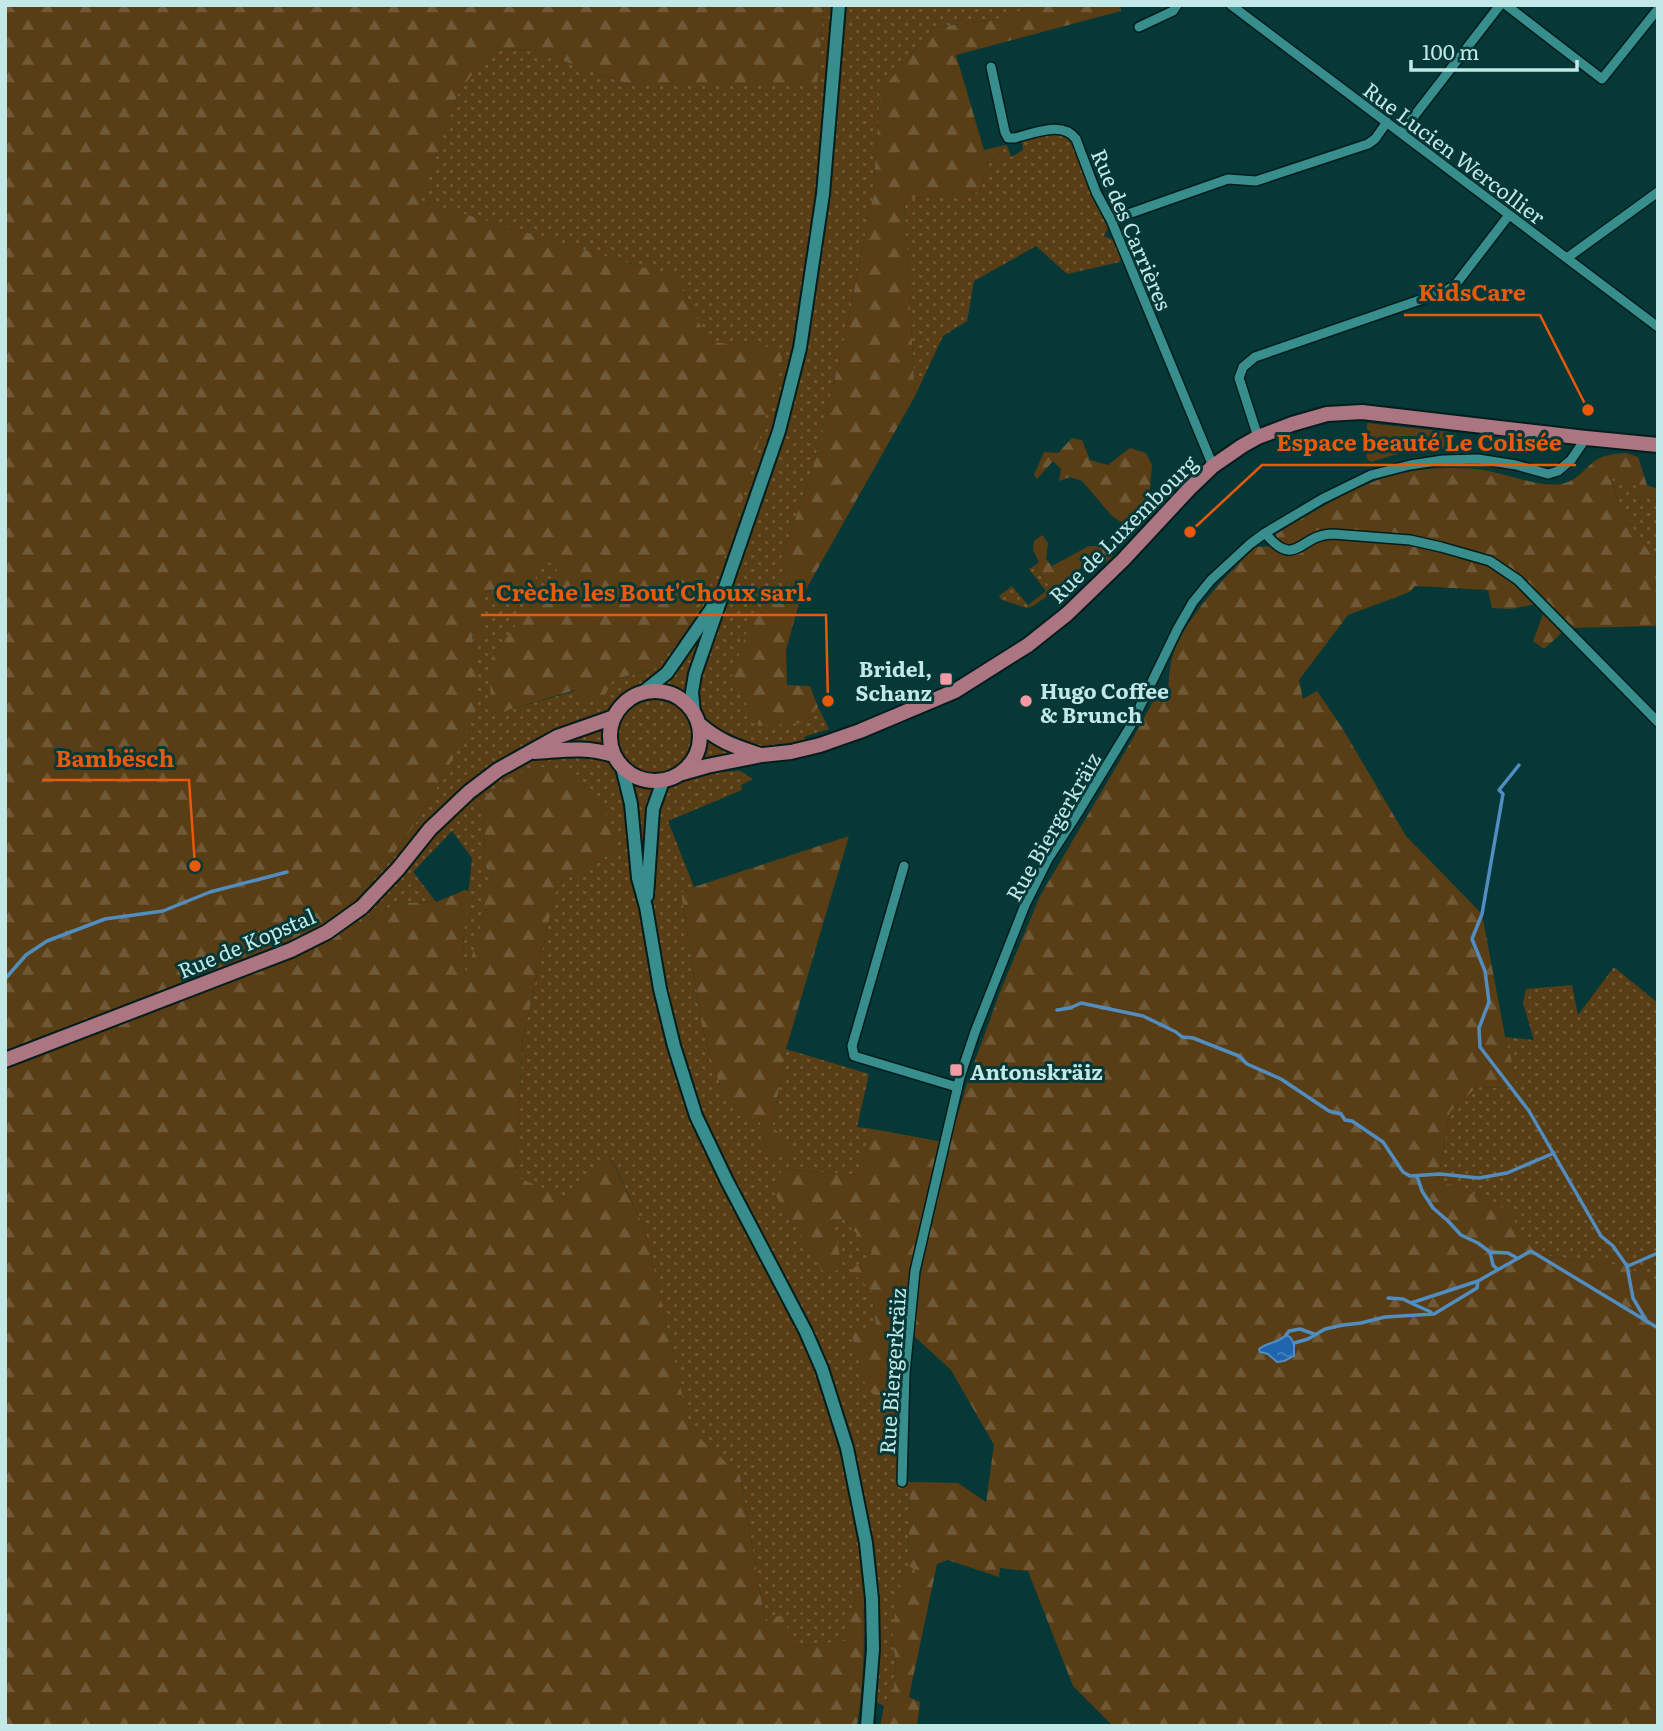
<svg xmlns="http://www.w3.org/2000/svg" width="1663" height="1731" font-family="Literata,serif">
<defs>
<pattern id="grass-dots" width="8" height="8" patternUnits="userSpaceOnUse" patternTransform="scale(1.75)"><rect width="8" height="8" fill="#593d14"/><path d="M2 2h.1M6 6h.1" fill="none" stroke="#6f5936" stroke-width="1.8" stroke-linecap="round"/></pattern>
<pattern id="forest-firs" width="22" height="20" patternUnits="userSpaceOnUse" patternTransform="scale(1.75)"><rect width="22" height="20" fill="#593d14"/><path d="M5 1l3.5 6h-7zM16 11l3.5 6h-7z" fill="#6f5936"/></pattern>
<pattern id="water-ripples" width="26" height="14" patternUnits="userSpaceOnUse" patternTransform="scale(1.75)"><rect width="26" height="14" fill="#2065af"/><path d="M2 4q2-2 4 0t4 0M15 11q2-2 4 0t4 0" fill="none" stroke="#4982be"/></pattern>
</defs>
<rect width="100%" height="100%" fill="#063837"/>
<path fill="url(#grass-dots)" d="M824,5H1036L995,20L934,27L880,92L873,196L843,345L812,471L781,559L788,581L771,612L753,613L804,723L818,707L829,729L806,736L799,750L722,764L719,772L740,771L753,779L741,785L742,790L668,821L694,887L681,893L702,1027L717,1078L759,1117L768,1158L772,1127L786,1049L869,1074L857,1127L873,1129L858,1175L782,1169L843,1270L831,1219L845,1220L872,1253L871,1289L876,1325L852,1332L881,1399L886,1388L902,1371L899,1351L901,1326L911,1305L915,1337L909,1332L905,1373C896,1381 878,1393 888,1406C892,1412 898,1412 904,1412L902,1482H910L908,1564L918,1572L892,1639L896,1663L893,1693L884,1706L862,1694L865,1648L863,1598L855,1597L846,1641L793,1647L765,1621L740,1475L690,1430L645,1229L610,1156L569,1200L515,1177L523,1038L557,885L619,849L479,802L485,834L483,864L493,876L486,908L466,979L463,944L472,858L452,831L413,872L436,902L397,903L371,918L291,950L357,899L383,869L415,824L442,779L477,668L472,633L484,649L482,592L532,586L541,563H563L491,659L497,718L508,710L656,668L691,624L785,349L709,342L676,277L420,201L457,96L490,49L533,50L633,86L817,85Z
M1053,133H1065L1072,140L1093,199L1108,228L1104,236L1115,241L1122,256L1120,262L1067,274L1036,246L974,281L967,321L943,336L915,396L904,199L980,192L987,162L1004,156L1001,146L1007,145L1011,157L1023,150L1022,141Z
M1611,477L1638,484V504L1645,493L1655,499L1658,509V595L1652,587L1657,566L1619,506Z
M1035,565L1053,592L1033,606L1027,608L1002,600L999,596L1012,586L1028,605L1046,591L1029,569Z
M1614,967L1658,1003V1287L1627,1266L1538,1255L1505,1209L1438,1179L1450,1112L1477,1087L1510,1088L1517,1080L1505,1037L1534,1040L1523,1003L1526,989L1572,985L1578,1015Z"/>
<path fill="url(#forest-firs)" d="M5,5H824L817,86H633L533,50L490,49L457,96L421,201L676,277L709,342L785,348L729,547L691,624L656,668L613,680L603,699L584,701L575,690L508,710L497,718L490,713L491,659L562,563H541L533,586L483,592L485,650L472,635L477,668L475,715L442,779L415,824L383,869L357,899L294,948L371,918L397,903L436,902L465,890L469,891L463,944L466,976L486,908L481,891L493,876L483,864L485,834L478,802L505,780L536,766L573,772L606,814L619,849L557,885L523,1038L515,1176L569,1200L609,1155L645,1229L690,1429L740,1475L765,1621L784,1614L793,1647L845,1641L855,1597L863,1598C865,1641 864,1683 857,1726H5Z
M1036,5H1120L1121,11L956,55L984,150L1001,146L1004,156L987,162L980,192L904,199L915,396L800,600L786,650L787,685L810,686L818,707L804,723L759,726L731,678L753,613L771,611L788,581L781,559L812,471L843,345L873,196L880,92L934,27L995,20Z
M1072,438L1082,440L1090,460L1108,465L1130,448L1146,453L1152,465L1148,511L1130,528L1112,516L1082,481L1070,477L1059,481L1061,469L1053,461L1037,479L1034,475L1044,452L1058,453Z
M1626,453L1638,457L1647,485L1658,489V509L1655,499L1645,493L1638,504L1633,495L1637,484L1611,478L1619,506L1658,566L1652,587L1658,595V626L1567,628L1544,649L1533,641L1543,614L1536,604L1511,609L1492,608L1488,590L1415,586L1410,592L1348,615L1299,680L1303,699L1317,691L1341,726L1406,836L1482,914L1505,1036L1517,1080L1510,1088L1477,1087L1450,1112L1438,1179L1506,1209L1538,1255L1627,1266L1658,1287V1726H1113L1073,1686L1028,1571L1000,1568L999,1577L948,1560L937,1564L909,1697L920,1702L917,1726H880L884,1706L893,1693L896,1663L892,1639L899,1581L917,1572L908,1565L910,1482L958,1483L986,1502L994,1445L951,1370L915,1337L911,1307C899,1328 898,1347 902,1371L886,1388L880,1400L866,1388L851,1332L876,1325L871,1290L850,1271L872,1253L845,1220L832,1219L843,1270L823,1272L773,1191L782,1169L858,1175L873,1129L949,1143L969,1077L1000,992L1040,896L1129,745L1160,689L1168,693C1169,681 1169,667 1173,655C1187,615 1225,577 1255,547L1275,546L1276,534C1306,516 1337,497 1370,483C1403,469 1441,466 1476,469C1501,471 1542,490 1565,483C1576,480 1583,471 1591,464C1600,455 1613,454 1626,453Z
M1042,535L1048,543L1046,559L1052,566L1089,546H1108L1113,557L1094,571L1087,563L1053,592L1035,565L1039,562L1033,550L1034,541Z
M849,836L786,1049L772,1127L793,1146L787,1155L768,1158L759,1118L738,1116L717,1078L702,1027L681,893L694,887Z"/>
<path fill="#593d14" d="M1367,423L1450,432L1449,448L1404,452L1371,462L1367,459L1366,454L1372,452L1374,444L1371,439L1366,437L1365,434L1367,432Z"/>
<path fill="url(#water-ripples)" stroke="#518dc0" stroke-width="2" d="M1286,1335L1290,1337L1294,1343V1356L1284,1361L1277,1362L1268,1354L1260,1352L1259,1349C1268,1342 1279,1343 1286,1335Z"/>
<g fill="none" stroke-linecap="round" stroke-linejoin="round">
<path stroke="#518dc0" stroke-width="3.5" d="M1519,765L1499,790L1503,794L1482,914L1472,939L1485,971L1489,1002L1479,1028L1480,1047L1529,1111L1601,1236L1613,1246L1627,1266L1633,1298L1647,1322
M5,979L26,955L47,941L105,919L163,911L210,892L287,872
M1057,1010L1070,1008L1081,1003L1143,1016L1176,1032L1182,1037L1193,1038L1239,1056L1247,1064L1281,1079L1329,1111L1341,1114L1345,1120L1352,1121L1383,1142L1403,1172L1410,1176L1440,1174L1479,1178L1507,1173L1554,1153
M1417,1176L1422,1191L1433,1208L1448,1221L1461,1235L1478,1243L1490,1252L1508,1253L1517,1258
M1490,1252L1493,1265L1497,1269
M1628,1266L1658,1253
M1388,1298L1403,1299L1411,1303L1478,1281L1531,1251L1658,1328
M1413,1304L1431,1312
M1286,1335L1289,1331L1300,1329L1314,1334
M1294,1343L1308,1339L1325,1329L1343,1325L1361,1323L1385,1317L1434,1314L1477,1288L1478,1281"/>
<g stroke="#021d1c" stroke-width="12">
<path id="street" d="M1231,5L1658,327
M1506,5L1602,79L1658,9
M1139,27L1173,11L1177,5
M991,67L1005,132L1008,138H1014C1033,134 1062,120 1076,139L1096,192L1111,220L1213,466
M1401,133L1500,5
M1111,220L1228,179L1256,181L1368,144L1375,139L1387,122
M1567,258L1658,192
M1258,437L1239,378L1243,367L1255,357L1446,291L1456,284L1509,215
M1265,533C1296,571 1299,534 1333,534L1410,540L1441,547L1490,561L1518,580L1658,722
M904,866L852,1046L854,1056L957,1087
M902,1482L905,1373L915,1271L960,1077L975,1032L1025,905L1048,859L1079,811L1130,727L1178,628L1193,602L1211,580L1250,544L1265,533L1322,499L1371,475L1410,465L1443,460L1478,459L1516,465L1548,474L1558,471L1571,460L1586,438"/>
</g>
<g stroke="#021d1c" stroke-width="16">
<path id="secondary" d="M643,692L667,673L714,605
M694,713L692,692L695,674L779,431L800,348L823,194L839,5
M622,767L631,804L638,878L646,907L660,989L674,1046L696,1116L727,1181L806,1332L822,1369L847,1448L866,1543L872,1599L873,1649L867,1726
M647,896L653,809L663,781"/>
</g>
<g stroke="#021d1c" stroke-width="18">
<path id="primary" d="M610 736a45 45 0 1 1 90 0a45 45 0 1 1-90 0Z
M699,724C720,742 734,746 760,755
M534,752C566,750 583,746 614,755
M679,774L707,766L762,755L791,752L820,745L860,731L955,691L1028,645L1067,614L1123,560L1189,489L1213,466L1242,446L1258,437L1292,424L1327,414L1362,412L1586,438L1658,445
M5,1060L291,950L327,932L362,907L398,869L430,829L469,792L498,770L557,737L614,717"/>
</g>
<use href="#street" stroke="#378e8c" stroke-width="9"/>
<use href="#secondary" stroke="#378e8c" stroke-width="12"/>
<use href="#primary" stroke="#ab7682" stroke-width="14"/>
</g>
<g fill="#f49aa3" stroke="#063837" stroke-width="2.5">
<rect x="939" y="672" width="14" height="14" rx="3.5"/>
<circle cx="1026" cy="701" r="7"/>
<rect x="949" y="1063" width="14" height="14" rx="3.5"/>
</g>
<g text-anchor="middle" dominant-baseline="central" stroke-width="6" stroke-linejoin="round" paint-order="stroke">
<g font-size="21" fill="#c2e9e8" stroke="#063837">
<text transform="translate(1455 152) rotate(37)">Rue Lucien Wercollier</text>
<text transform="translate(1133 229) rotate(67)">Rue des Carrières</text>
<text transform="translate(1122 528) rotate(-45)">Rue de Luxembourg</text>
<text transform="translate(1052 826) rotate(-60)">Rue Biergerkräiz</text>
<text transform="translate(246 942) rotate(-23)">Rue de Kopstal</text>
<text transform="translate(891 1371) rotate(-86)">Rue Biergerkräiz</text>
</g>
<g font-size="21" font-weight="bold" fill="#c2e9e8" stroke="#063837" text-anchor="start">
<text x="932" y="667" text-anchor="end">Bridel,<tspan x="932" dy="24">Schanz</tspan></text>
<text x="1040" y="689">Hugo Coffee<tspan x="1040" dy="24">&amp; Brunch</tspan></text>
<text x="970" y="1070">Antonskräiz</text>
</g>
</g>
<path fill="none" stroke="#e8590c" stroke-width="2.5" d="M1588 410L1540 315H1404M1190 532L1262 465H1576M828 701L826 615H481M195 866L189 780H42"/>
<g fill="#e8590c" stroke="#063837" stroke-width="2.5">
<circle cx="1588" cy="410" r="7"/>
<circle cx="1190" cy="532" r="7"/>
<circle cx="828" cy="701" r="7"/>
<circle cx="195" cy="866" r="7"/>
</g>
<g font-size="23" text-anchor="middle" font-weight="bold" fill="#e8590c" stroke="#063837" stroke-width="6" stroke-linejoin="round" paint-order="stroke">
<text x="1472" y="301">KidsCare</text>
<text x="1419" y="451">Espace beauté Le Colisée</text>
<text x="654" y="601">Crèche les Bout'Choux sarl.</text>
<text x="115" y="767">Bambësch</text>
</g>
<rect width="1663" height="1731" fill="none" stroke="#c2e9e8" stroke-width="14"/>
<path d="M1411 60v10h166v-10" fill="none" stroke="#c2e9e8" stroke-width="3.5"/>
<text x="1422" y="60" font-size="21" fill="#c2e9e8" stroke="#063837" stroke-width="5" paint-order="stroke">100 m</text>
</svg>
